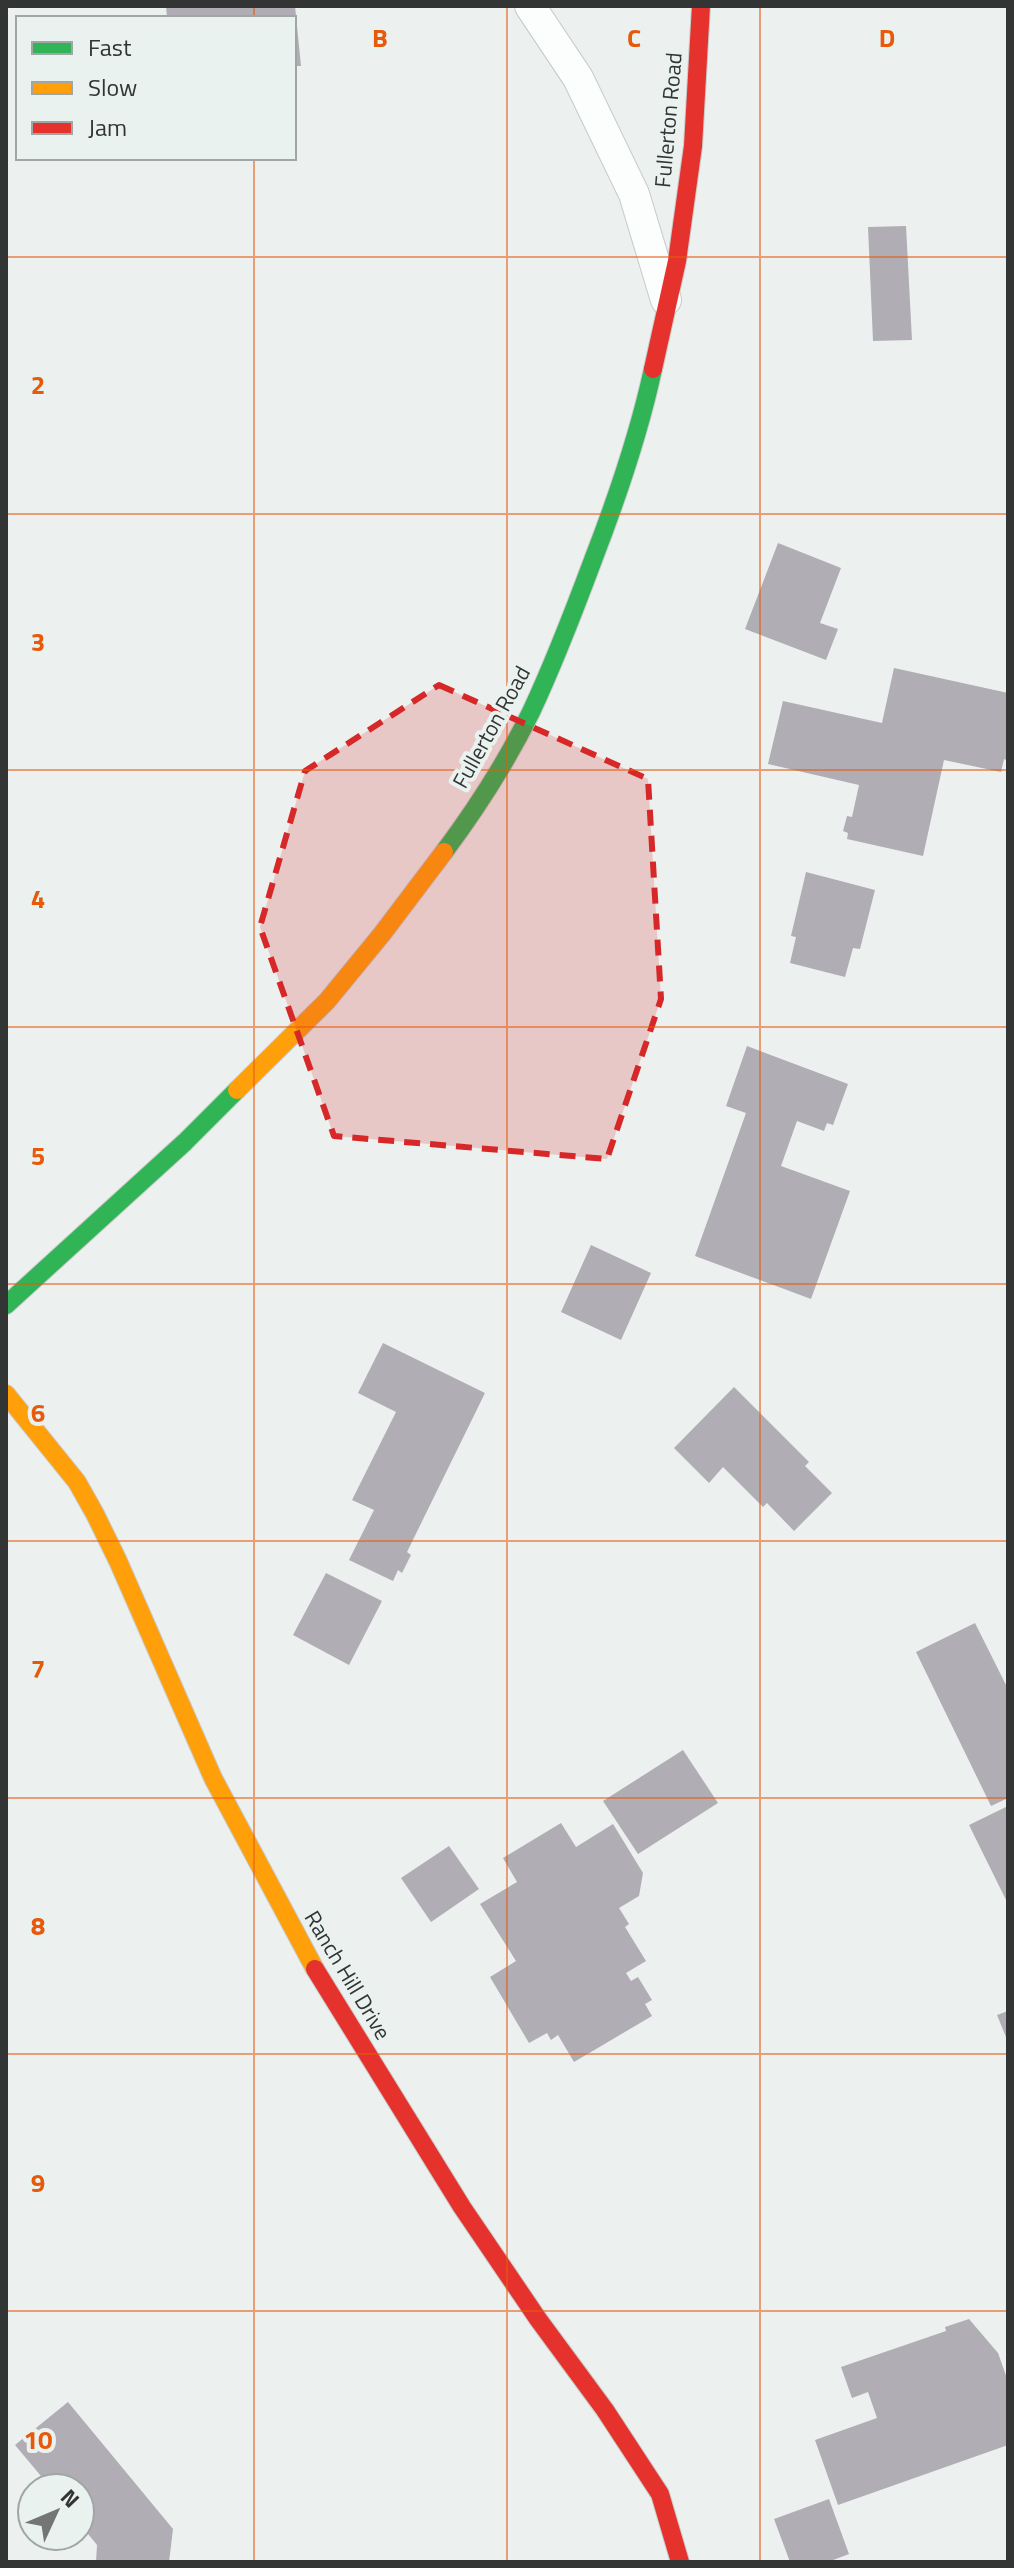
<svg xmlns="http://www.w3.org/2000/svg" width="1014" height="2568" font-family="'Titillium Web',sans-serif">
<rect width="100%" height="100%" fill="#ecf0ef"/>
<path fill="#b0adb4" d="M166,6H295L301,66H294V18H167Z
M906,226L912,340L873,341L868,227Z
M778,543L841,568L820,623L838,629L826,660L745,629Z
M894,668L1008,693V761L1004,759L1001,772L944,760L923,856L847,839L848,833L843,831L847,816L852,817L859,785L768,764L783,701L882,723Z
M806,872L875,890L860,949L853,948L845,977L790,963L796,937L791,936Z
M747,1046L848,1084L833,1125L827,1123L824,1131L797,1121L781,1166L850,1191L811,1299L695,1256L746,1113L726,1106Z
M591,1245L651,1273L621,1340L561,1312Z
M383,1343L485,1393L407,1552L411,1555L402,1573L398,1570L393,1581L349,1560L374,1510L352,1500L396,1412L358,1393Z
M734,1387L809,1462L805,1466L832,1493L794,1531L767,1503L763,1507L723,1467L709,1483L674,1448Z
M326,1573L382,1601L349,1665L293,1635Z
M975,1623L1008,1689V1798L991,1806L916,1652Z
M683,1750L718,1803L638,1854L603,1801Z
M1008,1806V1904L969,1825Z
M561,1823L576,1847L613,1824L643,1873L639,1896L619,1908L629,1924L625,1927L646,1961L626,1973L631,1981L638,1977L652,2000L645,2004L652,2016L574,2062L558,2035L551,2040L547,2033L529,2043L490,1977L516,1961L480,1904L517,1882L503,1858Z
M449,1846L479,1889L431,1922L401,1878Z
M1008,2011V2042L997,2015Z
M969,2319L998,2353L1008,2381V2445L838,2505L815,2440L877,2418L868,2392L852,2398L841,2367L946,2331L945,2327Z
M68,2402L173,2529L169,2562H96L97,2545L80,2524V2488H51L15,2445Z
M829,2499L849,2554L828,2562H790L774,2519Z"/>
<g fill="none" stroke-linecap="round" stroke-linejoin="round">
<g stroke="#c8caca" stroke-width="32">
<path id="lane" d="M530,6L578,78L634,194L666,300"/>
</g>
<g stroke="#c8caca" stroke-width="20">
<path id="fast" d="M444,852C476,809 507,761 531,712C554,663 574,611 593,560C617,498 639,434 653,369
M6,1305L185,1142L237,1090"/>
</g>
<g stroke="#c8caca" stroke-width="20">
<path id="slow" d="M237,1090L327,1001L382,934L444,852
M6,1394L77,1482L95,1514L118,1561L213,1778L315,1969"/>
</g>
<g stroke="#c8caca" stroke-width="20">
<path id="jam" d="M653,369L677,261L693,146L701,6
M315,1969L462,2207L538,2319L605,2410L660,2494L680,2562"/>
</g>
<use href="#lane" stroke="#fcfdfd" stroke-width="30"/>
<use href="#fast" stroke="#30b455" stroke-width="18"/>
<use href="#slow" stroke="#ff9f0a" stroke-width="18"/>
<use href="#jam" stroke="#e5322d" stroke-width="18"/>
</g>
<path fill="#d62828" fill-opacity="0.2" stroke="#d62828" stroke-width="6" stroke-dasharray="16 10" stroke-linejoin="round" d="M439,685L648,779L661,999L607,1159L334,1136L260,927L305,771Z"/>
<path fill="none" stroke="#e8590c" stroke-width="2" stroke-opacity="0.55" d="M254,6V18M507,6V2562M760,6V2562M254,158V2562M6,257H1008M6,514H1008M6,770H1008M6,1027H1008M6,1284H1008M6,1541H1008M6,1798H1008M6,2054H1008M6,2311H1008"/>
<g text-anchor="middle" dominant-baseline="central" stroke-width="8" stroke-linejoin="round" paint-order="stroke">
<g font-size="22" fill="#323534" stroke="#eaf2f0">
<text transform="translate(668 120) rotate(-85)">Fullerton Road</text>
<text transform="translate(491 727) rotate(-61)">Fullerton Road</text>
<text transform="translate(348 1975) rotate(59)">Ranch Hill Drive</text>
</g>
</g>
<g font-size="26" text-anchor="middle" font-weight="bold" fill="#e8590c" stroke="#eaf2f0" stroke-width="8" stroke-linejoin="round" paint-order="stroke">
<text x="380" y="47">B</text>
<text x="634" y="47">C</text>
<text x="887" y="47">D</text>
<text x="38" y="394">2</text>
<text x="38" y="651">3</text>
<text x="38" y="908">4</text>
<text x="38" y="1165">5</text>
<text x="38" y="1422">6</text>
<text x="38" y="1678">7</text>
<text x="38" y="1935">8</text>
<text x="38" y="2192">9</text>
<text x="38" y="2449">10</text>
</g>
<rect width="1014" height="2568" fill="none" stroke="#323534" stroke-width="16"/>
<rect x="16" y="16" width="280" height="144" fill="#eaf2f0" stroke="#a0a6a5" stroke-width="2"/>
<rect x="32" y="42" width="40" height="12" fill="#30b455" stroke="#a0a6a5" stroke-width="2"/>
<text x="88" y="56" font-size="24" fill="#323534">Fast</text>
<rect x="32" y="82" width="40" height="12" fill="#ff9f0a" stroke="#a0a6a5" stroke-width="2"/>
<text x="88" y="96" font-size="24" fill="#323534">Slow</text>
<rect x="32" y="122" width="40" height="12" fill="#e5322d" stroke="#a0a6a5" stroke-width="2"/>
<text x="88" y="136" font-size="24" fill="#323534">Jam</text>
<g transform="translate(56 2512) rotate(46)"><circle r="38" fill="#eaf2f0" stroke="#a0a6a5" stroke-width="2"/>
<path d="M0-6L14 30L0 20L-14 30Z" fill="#737675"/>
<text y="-12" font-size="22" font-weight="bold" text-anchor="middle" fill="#323534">N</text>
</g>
</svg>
